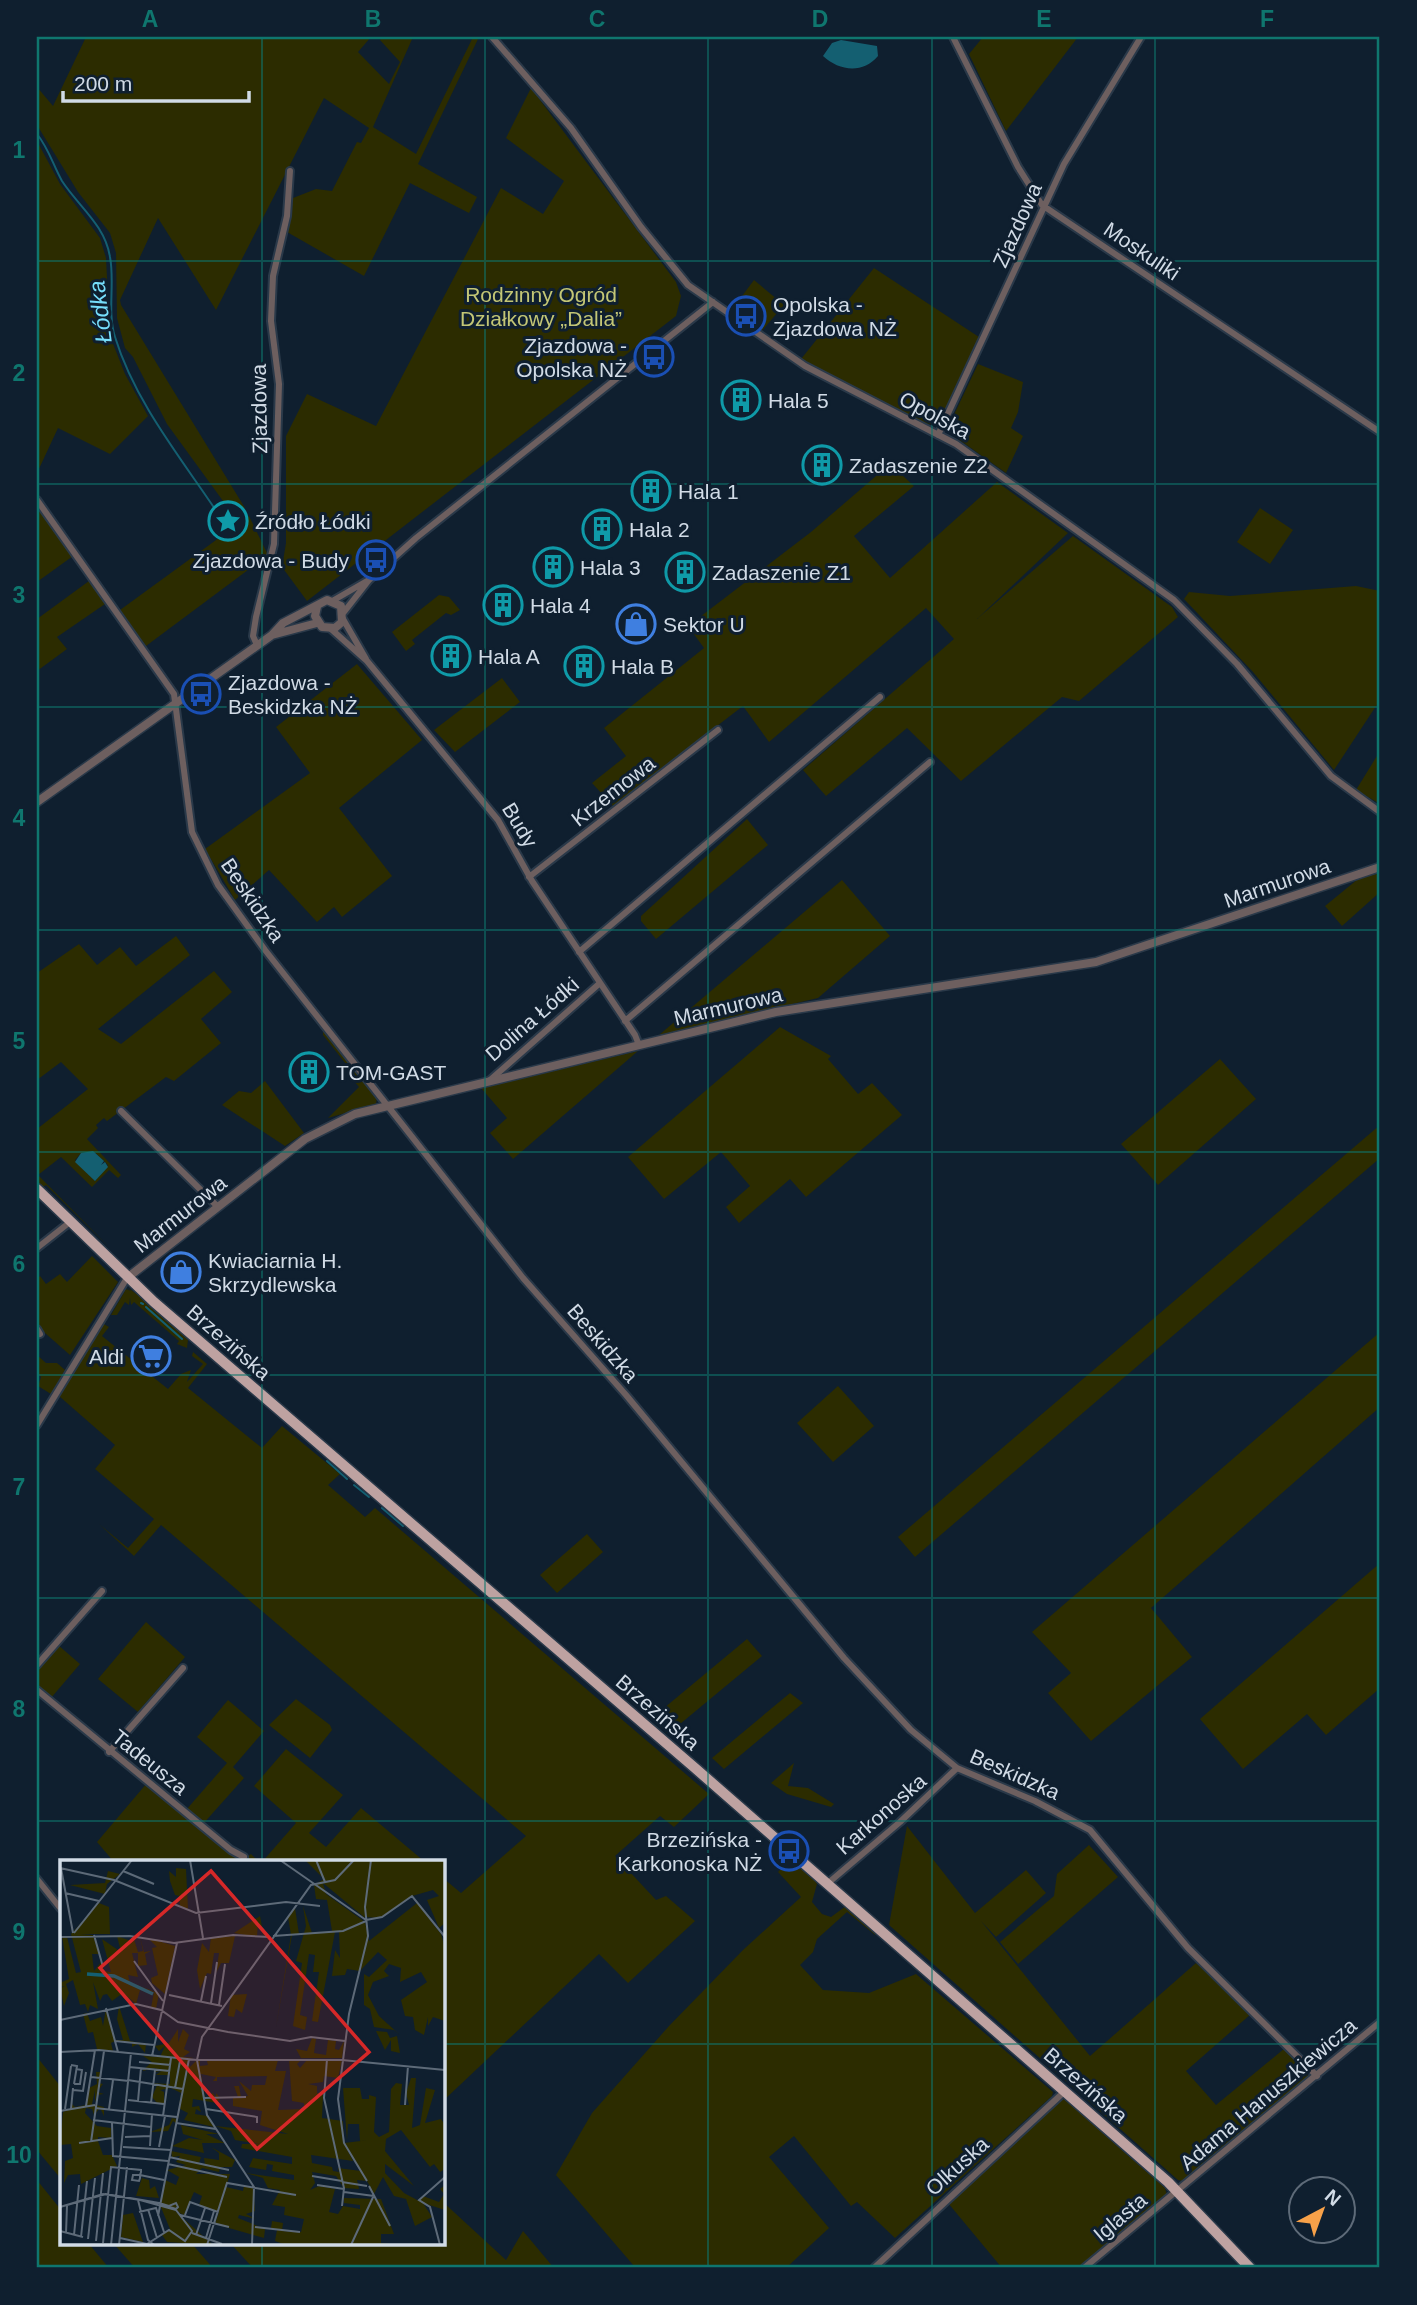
<svg xmlns="http://www.w3.org/2000/svg" width="1417" height="2305" font-family="Arial,sans-serif">
<rect width="100%" height="100%" fill="#0f1f2f"/>
<path fill="#2c2c00" fill-rule="evenodd" d="M86,37H371L358,52L389,84L400,62L380,40L382,37H413L373,127L416,154L473,37H479L418,164L477,197L469,213L410,183L364,276L287,232L293,198L316,189L332,191L357,142L361,143L369,128L324,98L216,310L158,218L120,300L121,305L245,508L236,514L231,512L167,424L133,357L125,348L117,318L116,253L110,233L78,192L37,125V87L53,106Z
M983,37H1078L1006,131L969,54Z
M531,88L676,282L681,296L676,316L307,601L282,567L286,543V436L307,394L376,426L501,188L543,214L564,181L506,138Z
M37,141L60,184L100,238L106,258L110,336L125,374L148,416L110,454L58,428L37,473Z
M874,268L982,339L944,416L935,425L918,422L801,359Z
M754,280L784,305L761,332L750,317L733,308Z
M978,364L1023,382L1018,412L1011,428L1023,436L1006,473L954,436L950,423Z
M890,464L914,486L854,536L890,578L997,482L1068,533L977,619L1073,536L1172,607L1178,617L1079,701L1062,697L961,781L907,728L826,796L803,770L954,639L926,608L769,742L743,706L613,806L592,783L626,756L604,728L704,648L688,626L811,532Z
M37,508L73,556L37,582Z
M1260,508L1293,530L1270,564L1237,542Z
M249,516L268,555L146,646L120,610Z
M89,581L105,604L57,637L67,649L37,671V619Z
M1356,586L1380,591V700L1334,770L1253,672L1184,599L1189,592L1230,596Z
M439,595L449,597L460,610L451,615L446,613L412,640L415,644L406,651L392,632Z
M357,664L422,740L339,808L392,876L342,917L334,907L317,922L269,870L235,900L205,849L310,773L276,727Z
M502,678L520,702L455,752L434,730Z
M1380,751V804L1356,790Z
M747,819L768,845L656,939L641,921V916Z
M1380,873V892L1342,926L1325,906L1358,879Z
M842,880L890,936L818,998L659,1035Z
M176,936L190,955L98,1029L121,1044L214,971L232,992L201,1019L221,1043L174,1081L166,1077L107,1121L104,1118L96,1125L98,1128L87,1139L121,1175L118,1178L109,1170L92,1187L61,1157L38,1175L109,1247L46,1185L43,1187L37,1182V1129L88,1089L61,1062L37,1080V973L79,944L97,965L120,947L136,966ZM93,1151L108,1165L95,1181L75,1160L81,1153Z
M780,1027L831,1056L828,1059L858,1094L872,1083L902,1115L806,1197L790,1179L739,1223L726,1207L750,1186L721,1152L664,1199L628,1157Z
M323,1031L377,1097L376,1104L328,1118L359,1087L354,1081L357,1078L323,1035Z
M638,1051L513,1159L490,1133L507,1118L481,1088Z
M1220,1059L1256,1099L1158,1185L1121,1144Z
M265,1081L304,1133L285,1146L222,1105L239,1091L251,1093Z
M1380,1125V1158L915,1557L898,1537Z
M92,1256L118,1282L70,1355L37,1326V1279L40,1276L46,1284L60,1274L67,1282Z
M127,1287L154,1307L188,1340L187,1348L177,1344L179,1341L134,1302L131,1305L130,1298L129,1305L125,1302L117,1315H111L126,1289L131,1291Z
M102,1323L109,1327L102,1336L168,1389L181,1374L191,1370L187,1382L203,1364L192,1356L193,1352L207,1364L188,1388L262,1448L282,1426L340,1474L328,1485L365,1517L375,1508L709,1794L674,1827L660,1816L615,1856L656,1900L666,1896L695,1921L628,1983L599,1954L443,2101V1878L461,1893L526,1836L161,1525L134,1556L99,1524L128,1548L154,1519L95,1469L115,1445L59,1396Z
M1380,1332V1407L1151,1608L1192,1657L1091,1741L1048,1693L1071,1673L1032,1632Z
M37,1355L46,1363H57L65,1370L51,1394L38,1386L41,1377L37,1373Z
M838,1386L874,1426L833,1462L797,1423Z
M587,1534L603,1552L557,1593L540,1575Z
M1380,1563V1688L1326,1735L1307,1714L1243,1769L1200,1719Z
M146,1622L185,1657L138,1712L98,1679Z
M747,1639L762,1656L668,1734L652,1718Z
M58,1645L80,1664L51,1698L37,1685V1671Z
M790,1693L803,1703L724,1769L712,1758Z
M296,1699L330,1725L332,1730L310,1758L269,1725Z
M228,1700L264,1731L233,1767L244,1778L203,1824L186,1810L227,1763L197,1737Z
M286,1749L343,1795L309,1833L326,1847L361,1808L425,1862H262L296,1823L254,1786Z
M794,1763L788,1786L808,1788L834,1804L831,1807L787,1794L771,1783Z
M147,1783L245,1858L251,1854L259,1862H114L97,1842Z
M907,1826L975,1913L1026,1870L1046,1893L996,1937L981,1921L1090,2056L1196,1963L1251,2014L1186,2071L1216,2105L1285,2048L1308,2073L1307,2078L1183,2181L1178,2180L889,1925Z
M1089,1845L1118,1877L1018,1964L1000,1942L1054,1896L1057,1874Z
M791,1858L810,1873L817,1884L812,1902L822,1914L831,1917L846,1906L876,1931L875,1935L847,1912L817,1939L813,1952L800,1965L823,1990L869,1993L916,1974L1053,2092L1052,2096L895,2238L857,2202L851,2206L794,2136L769,2157L829,2228L786,2268H632L634,2266L556,2175L592,2113L669,2026L743,1950L801,1897L778,1872Z
M37,2057L61,2087V2179L37,2150Z
M1063,2098L1165,2188L1167,2195L1077,2268H1002L948,2203Z
M37,2180L61,2210V2244H89L109,2268H37Z
M443,2202L506,2260L523,2231L554,2268H253L231,2244H443Z
M114,2244H192L213,2268H135Z"/>
<path fill="#145f71" d="M841,40L877,46L878,56C863,74 839,71 823,56L832,43Z
M93,1151L104,1161L101,1165L105,1162L108,1167L95,1181L75,1162L81,1153Z"/>
<g fill="none" stroke-linecap="round" stroke-linejoin="round">
<path stroke="#145f71" stroke-width="2" d="M37,134C49,149 53,165 62,181C79,207 105,225 110,257C115,283 107,312 115,337C136,405 185,463 223,521
M141,1303L143,1304
M146,1307L182,1339
M327,1461L347,1479
M354,1485L369,1497
M382,1508L403,1526"/>
<g stroke="#2a3949" stroke-width="10">
<path id="minor" d="M492,37L571,128L641,227L688,285L805,366L956,444L1174,600L1237,664L1331,776L1380,812
M953,37L1018,167L1042,205L1380,432
M938,435L1064,164L1141,37
M37,500L174,694L192,832L218,885L265,950L523,1278L626,1395L844,1658L911,1730L957,1768L1035,1801L1090,1830L1188,1948L1317,2076
M334,600L367,581
M344,612L369,580L416,538L713,302
M343,619L366,659
M331,629L367,661L498,820L532,881L635,1035L639,1045
M257,645L253,636L256,617L274,544L279,384L271,321L273,276L287,216L290,171
M529,877L718,730
M579,952L880,697
M625,1021L930,762
M489,1081L600,983
M121,1111L218,1207
M37,1248L70,1222
M37,1329L40,1334
M37,1425L127,1278
M37,1665L102,1591
M37,1690L231,1850L244,1857
M109,1752L183,1668
M37,1879L61,1909
M827,1884L900,1822L957,1768
M874,2268L1064,2092
M1084,2268L1380,2022"/>
</g>
<g stroke="#2a3949" stroke-width="11">
<path id="tertiary" d="M272,635L317,623
M37,802L272,635L283,623L327,600L341,606L342,622L335,628L322,627L315,616L317,607
M127,1278L305,1139L355,1114L776,1012L1096,962L1380,867"/>
</g>
<g stroke="#2a3949" stroke-width="13">
<path id="primary" d="M37,1189L154,1302L695,1768L1168,2182L1250,2268"/>
</g>
<use href="#minor" stroke="#6d5f5f" stroke-width="6"/>
<use href="#tertiary" stroke="#6d5f5f" stroke-width="8"/>
<use href="#primary" stroke="#bea2a1" stroke-width="10"/>
</g>
<path fill="none" stroke="#0f766e" stroke-width="2" stroke-opacity="0.55" d="M262,37V1862M485,37V2268M708,37V2268M932,37V2268M1155,37V2268M37,261H1380M37,484H1380M37,707H1380M37,930H1380M37,1152H1380M37,1375H1380M37,1598H1380M37,1821H1380M37,2044H61M443,2044H1380M262,2244V2268"/>
<defs>
<g id="bus-ring" transform="scale(2.0125)"><circle r="9.5" fill="#0f1f2f" stroke="#1a4fb4" stroke-width="1.5"/><path d="M-5-6H5V4H4V6H2V4H-2V6H-4V4H-5ZM-3.5-4V0h7V-4ZM-3.5 1.2v1.5H-2V1.2ZM2 1.2v1.5H3.5V1.2Z" fill="#1a4fb4"/></g>
<g id="building-ring" transform="scale(2.0125)"><circle r="9.5" fill="#0f1f2f" stroke="#0f9aa8" stroke-width="1.5"/><path d="M-4-6H4V6H1V3H-1V6H-4ZM-2.5-4.3h1.7v1.8h-1.7ZM.8-4.3h1.7v1.8H.8ZM-2.5-1h1.7V.8h-1.7ZM.8-1h1.7V.8H.8Z" fill="#0f9aa8"/></g>
<g id="sight-ring" transform="scale(2.0125)"><circle r="9.5" fill="#0f1f2f" stroke="#0f9aa8" stroke-width="1.5"/><path d="M0-6L1.8-2.2L6-1.7L2.9 1.2L3.7 5.4L0 3.3L-3.7 5.4L-2.9 1.2L-6-1.7L-1.8-2.2Z" fill="#0f9aa8"/></g>
<g id="shop-ring" transform="scale(2.0125)"><circle r="9.5" fill="#0f1f2f" stroke="#3f7fe0" stroke-width="1.5"/><path d="M-5-2.5h2.3a2.7 3.5 0 0 1 5.4 0H5L5.5 6h-11ZM-1.5-2.5h3a1.5 2.3 0 0 0-3 0Z" fill="#3f7fe0"/></g>
<g id="supermarket-ring" transform="scale(2.0125)"><circle r="9.5" fill="#0f1f2f" stroke="#3f7fe0" stroke-width="1.5"/><path d="M-6-5.5h2.5l.6 2H6L4.5 2H-2.5L-4.4-4H-6ZM-1.5 3.2a1.3 1.3 0 1 0 .1 0ZM3 3.2a1.3 1.3 0 1 0 .1 0Z" fill="#3f7fe0"/></g>
</defs>
<g fill-rule="evenodd">
<use href="#bus-ring" x="746" y="316"/>
<use href="#bus-ring" x="654" y="357"/>
<use href="#building-ring" x="741" y="400"/>
<use href="#building-ring" x="822" y="465"/>
<use href="#building-ring" x="651" y="491"/>
<use href="#sight-ring" x="228" y="521"/>
<use href="#building-ring" x="602" y="529"/>
<use href="#bus-ring" x="376" y="560"/>
<use href="#building-ring" x="553" y="567"/>
<use href="#building-ring" x="685" y="572"/>
<use href="#building-ring" x="503" y="605"/>
<use href="#shop-ring" x="636" y="624"/>
<use href="#building-ring" x="451" y="656"/>
<use href="#building-ring" x="584" y="666"/>
<use href="#bus-ring" x="201" y="694"/>
<use href="#building-ring" x="309" y="1072"/>
<use href="#shop-ring" x="181" y="1272"/>
<use href="#supermarket-ring" x="151" y="1356"/>
<use href="#bus-ring" x="789" y="1851"/>
</g>
<g text-anchor="middle" dominant-baseline="central" stroke-width="6" stroke-linejoin="round" paint-order="stroke">
<g font-size="21" fill="#d1dbe6" stroke="#0f1f2f">
<text transform="translate(1017 225) rotate(-66)">Zjazdowa</text>
<text transform="translate(1142 251) rotate(34)">Moskuliki</text>
<text transform="translate(259 409) rotate(-91)">Zjazdowa</text>
<text transform="translate(935 415) rotate(28)">Opolska</text>
<text transform="translate(613 791) rotate(-38)">Krzemowa</text>
<text transform="translate(520 825) rotate(59)">Budy</text>
<text transform="translate(1277 883) rotate(-19)">Marmurowa</text>
<text transform="translate(253 900) rotate(56)">Beskidzka</text>
<text transform="translate(728 1006) rotate(-13)">Marmurowa</text>
<text transform="translate(532 1019) rotate(-41)">Dolina Łódki</text>
<text transform="translate(180 1214) rotate(-38)">Marmurowa</text>
<text transform="translate(229 1342) rotate(41)">Brzezińska</text>
<text transform="translate(603 1343) rotate(49)">Beskidzka</text>
<text transform="translate(658 1712) rotate(41)">Brzezińska</text>
<text transform="translate(150 1762) rotate(39)">Tadeusza</text>
<text transform="translate(1015 1774) rotate(24)">Beskidzka</text>
<text transform="translate(881 1814) rotate(-41)">Karkonoska</text>
<text transform="translate(1086 2085) rotate(41)">Brzezińska</text>
<text transform="translate(1268 2094) rotate(-40)">Adama Hanuszkiewicza</text>
<text transform="translate(957 2166) rotate(-42)">Olkuska</text>
<text transform="translate(1120 2217) rotate(-40)">Iglasta</text>
</g>
<g font-size="21" fill="#c3c675" stroke="#0f1f2f">
<text x="541" y="294">Rodzinny Ogród<tspan x="541" dy="24">Działkowy „Dalia”</tspan></text>
</g>
<g font-size="21" fill="#d1dbe6" stroke="#0f1f2f" text-anchor="start">
<text x="773" y="304">Opolska -<tspan x="773" dy="24">Zjazdowa NŻ</tspan></text>
<text x="627" y="345" text-anchor="end">Zjazdowa -<tspan x="627" dy="24">Opolska NŻ</tspan></text>
<text x="768" y="400">Hala 5</text>
<text x="849" y="465">Zadaszenie Z2</text>
<text x="678" y="491">Hala 1</text>
<text x="255" y="521">Źródło Łódki</text>
<text x="629" y="529">Hala 2</text>
<text x="349" y="560" text-anchor="end">Zjazdowa - Budy</text>
<text x="580" y="567">Hala 3</text>
<text x="712" y="572">Zadaszenie Z1</text>
<text x="530" y="605">Hala 4</text>
<text x="663" y="624">Sektor U</text>
<text x="478" y="656">Hala A</text>
<text x="611" y="666">Hala B</text>
<text x="228" y="682">Zjazdowa -<tspan x="228" dy="24">Beskidzka NŻ</tspan></text>
<text x="336" y="1072">TOM-GAST</text>
<text x="208" y="1260">Kwiaciarnia H.<tspan x="208" dy="24">Skrzydlewska</tspan></text>
<text x="124" y="1356" text-anchor="end">Aldi</text>
<text x="762" y="1839" text-anchor="end">Brzezińska -<tspan x="762" dy="24">Karkonoska NŻ</tspan></text>
</g>
<g font-size="23" font-style="italic" fill="#76defb" stroke="#0f1f2f">
<text transform="translate(100 312) rotate(-97)">Łódka</text>
</g>
</g>
<g transform="translate(60 1860)">
<rect width="385" height="385" fill="#0f1f2f"/>
<path d="M245,0H385V63L379,68L367,40L379,36L373,30L352,36L320,58L304,57L263,23L266,34L305,62L309,81L357,43L381,74L385,88V161L373,157L368,166V157L364,175L355,170L353,157L345,156L341,140L367,122L361,112L340,122L341,108L329,104L324,111L329,116L313,122L308,135L319,156L340,175L334,170L314,167L310,149L304,145V114L309,117L327,100L318,92L300,111L287,109L285,115L272,116L275,90L280,98L279,72L272,71L267,40L256,39L254,25L264,19ZM116,8L126,9L128,49L120,46L119,36L115,35L110,21L109,11L116,17ZM48,11L60,14L47,24L45,34L10,25L45,23ZM39,43L49,47L50,74H21L33,75L39,94H32L34,111L41,102L44,111L51,112L42,79L61,92L57,76L71,81L73,76L78,92L83,91L80,77L84,92L91,91L85,94L87,105L78,106V93H72L78,117L68,115L70,123L99,133L96,149L91,148L94,132L71,125L80,130L76,144L63,133L52,141L47,134L43,135L40,141L33,122L38,149L30,145L28,152L25,144L20,145L13,120L6,124L9,133L4,146L0,128L5,126L0,127V118L2,122L9,119L2,76L7,77L16,113L21,112L11,74ZM243,46L252,73L275,72L258,162L252,161L259,112H253L255,95L249,94L240,155L247,157L245,170L233,166L242,103L236,101L246,66ZM235,48L239,74L232,75L216,167L231,75L228,57ZM200,56L204,77L198,62L197,77L174,73ZM175,76L169,103H161L156,113L159,93H154L151,114L147,113L140,129L137,110L142,83L149,92L151,78ZM88,78L115,86L105,134L92,123L91,118L98,115L92,88L97,87ZM187,134L182,153L176,149L174,157L168,156L171,135ZM59,146L70,181L86,184L85,193L78,184L72,187V183L55,181L51,183L53,191L37,189L33,172L28,173L23,154L27,153L30,161L41,157L43,166L46,148L55,180H63L57,159ZM118,169V182L123,169L129,175L124,189L130,192L123,197L134,198L128,199L130,207L138,199L147,201H140V206L148,205L147,201L218,200L215,211H226L218,250L244,249V243L232,241L229,200H241L237,204L240,208L247,200H282L278,218L264,216L263,222L248,224L257,226V233L263,235L262,258L283,261L284,283L309,280L300,281L299,264H288L287,280L283,228H300L302,239H309V235L316,237L314,272L319,277L329,272L331,229L336,223L342,224L340,245H349L346,233L351,218H356L352,268L360,265L366,228L375,230L365,263L381,259L385,265V309L380,312L374,304L370,307L341,270L326,279L325,291L354,326L325,304V313L344,333L359,341L363,336L379,342L384,334L380,329L385,325V350L363,343L372,357L355,366L346,339L334,336L323,317L314,334L307,321L297,320L299,329L284,328L276,316L252,312L255,323L250,330L259,326L275,329L269,352L278,354L283,346L300,349V345L284,343V338L321,339L334,374H321V383L338,385H226L215,381L217,370L211,368L212,361L223,363L222,371L241,372L244,359L224,355L225,347L212,345L220,330L208,328L203,318L186,313L234,320V315L212,311L213,305L207,304L206,310L189,307L193,298L232,304V297L181,288L182,284H199L175,280L171,271L155,266L228,274L200,265L202,251L173,246V238L178,237L174,226H179L181,237L188,236L179,221L191,231L192,225H205L207,216L157,217V221H153L156,217L141,214L145,238L153,233L156,238V233L160,238L157,243L133,239L132,247L139,246L141,252L136,249L135,254L147,256L154,267L124,260L128,253L120,249L117,264L113,261L108,271L90,272L109,265L112,258L117,259L121,233L111,228L100,230L104,232V243H97L92,237L97,225L88,223L110,224V215H96L101,211L95,212L96,208L82,211L92,202L83,196L100,197L105,186L99,191L95,186L109,183ZM286,287L301,311L278,308L279,312L273,311L272,307L252,303L251,295L293,301ZM316,171L327,172L330,178L337,176L340,193L331,191V180L325,190ZM252,178L256,179L254,193L266,195L268,180L276,181L275,189L279,190L284,181L282,198H241L236,189L247,191ZM36,212H40L39,223L43,224L37,232L44,234L37,235L35,242V230L32,244L44,247V256L40,248L34,255L32,249L26,248L25,253L37,266L51,268V278L38,277V281L43,295H52L57,306L21,324L20,314L8,315L4,323L5,301L13,298L11,284L0,285L3,252L11,249V243L15,247L26,245L29,228L37,224ZM121,265L159,274H146L165,283H142L144,293L112,286L129,278L143,280L123,274ZM151,287L175,300L172,307H160L159,312L142,308L136,314H170L166,327L183,331L184,326L193,327L195,351L186,354L196,359L179,355L178,358L205,369L204,378L155,364L159,352L139,345L142,336L134,332L124,355L100,344L105,320L116,325L119,317L107,310L126,305L116,302L120,296L112,297L111,291L141,297L139,303L145,305L144,298L159,300V293ZM82,318L89,320L90,329L95,326L99,338L76,336ZM100,345L114,350L153,385L107,382L102,375L110,369ZM73,353L83,382L61,377L63,355Z" fill="#2c2c00" fill-rule="evenodd"/>
<path fill="none" stroke="#145f71" stroke-width="3.5" d="M27,114L54,116L93,134"/>
<path fill="none" stroke="#5d6a78" stroke-width="2" d="M130,0L143,78M220,0L306,60M256,0L265,22M0,8L54,20L136,53L226,42L260,46M1,8L13,73M63,11L94,24M5,33L39,41M306,60L322,57L352,36L385,77M14,73L72,0M34,75L43,107M213,76L283,71L306,61M0,77L70,76L114,83L173,75L210,77M74,101L103,141M109,135L162,146M141,141L146,116M151,143L157,102M159,145L165,104M46,148L58,192M0,160L76,144L101,150L118,162L168,172L230,181L251,177L285,181M55,181L94,185M0,192L39,190L137,200H282L385,210M92,196L117,83M267,199L264,238L284,328L282,346M79,202L111,205M11,205L17,206L14,224M69,207L110,211M31,217L69,221M68,220L123,229M14,224H20L22,210L16,209M115,228L120,201M13,230L23,231L26,212M144,238L186,237M68,240L104,244M78,241L81,208M91,243L95,210M345,245L348,206M26,246L35,190M35,248L117,257M5,249L11,206M11,249L13,228M49,249L53,220M146,249L197,257V263M0,251L35,245M103,256L111,198M33,260L91,267M52,263L53,296L108,301M116,263L156,269M65,277L90,276M31,282L44,191M19,283L52,278M90,286L92,254M63,287L111,290M99,287L105,256M109,297L169,310M108,304L167,317M252,316L282,321M307,321L284,283L278,239L289,154L308,76L305,47L311,0M282,322L307,326M257,325L284,329M309,326L330,366M284,332L314,336M78,340L88,380L94,385M0,347L43,334L80,340L116,350L132,371L125,381L109,370L87,384L60,378M0,347L46,334L82,340L99,343L109,346L116,343L118,347L116,349L100,344M88,349L97,378M79,352L96,348L104,372M120,355L169,367M125,355L130,342L158,352M98,356L129,199M195,367L240,372M0,371L23,377M6,373L7,346M132,373L162,384M14,375L19,325M136,375L145,348M21,377L27,321M146,378L154,351M28,379L35,318M36,381L43,313M43,383L51,307L81,310V312L80,315V318L79,321L72,320L73,315H80L104,320M51,385L71,193M59,385L67,307M147,385L167,323L236,335M192,385L194,327L147,255L137,200L142,177L251,25L275,20L294,0M291,385L314,335M380,385L370,347L359,340L385,317"/>
<path fill="#d62828" fill-opacity="0.15" stroke="#d62828" stroke-width="3.5" d="M151,11L309,192L197,289L40,108Z"/>
<rect width="385" height="385" fill="none" stroke="#d1dbe6" stroke-width="3.5"/>
</g>
<rect width="1417" height="2305" fill="none" stroke="#0f1f2f" stroke-width="77"/>
<g transform="translate(1322 2210) rotate(41)"><circle r="33" fill="#0f1f2f" stroke="#5d6a78" stroke-width="2"/>
<path d="M0-5L12 26L0 18L-12 26Z" fill="#f7a149"/>
<text y="-10" font-size="19" font-weight="bold" text-anchor="middle" fill="#d1dbe6">N</text>
</g>
<path d="M63 91v10h186v-10" fill="none" stroke="#d1dbe6" stroke-width="3.5"/>
<text x="74" y="91" font-size="21" fill="#d1dbe6" stroke="#0f1f2f" stroke-width="5" paint-order="stroke">200 m</text>
<rect x="38" y="38" width="1340" height="2228" fill="none" stroke="#0f766e" stroke-width="2.5"/>
<g font-size="23" text-anchor="middle" font-weight="bold" fill="#0f766e">
<text x="150" y="27">A</text>
<text x="373" y="27">B</text>
<text x="597" y="27">C</text>
<text x="820" y="27">D</text>
<text x="1044" y="27">E</text>
<text x="1267" y="27">F</text>
<text x="19" y="158">1</text>
<text x="19" y="381">2</text>
<text x="19" y="603">3</text>
<text x="19" y="826">4</text>
<text x="19" y="1049">5</text>
<text x="19" y="1272">6</text>
<text x="19" y="1495">7</text>
<text x="19" y="1717">8</text>
<text x="19" y="1940">9</text>
<text x="19" y="2163">10</text>
</g>
</svg>
